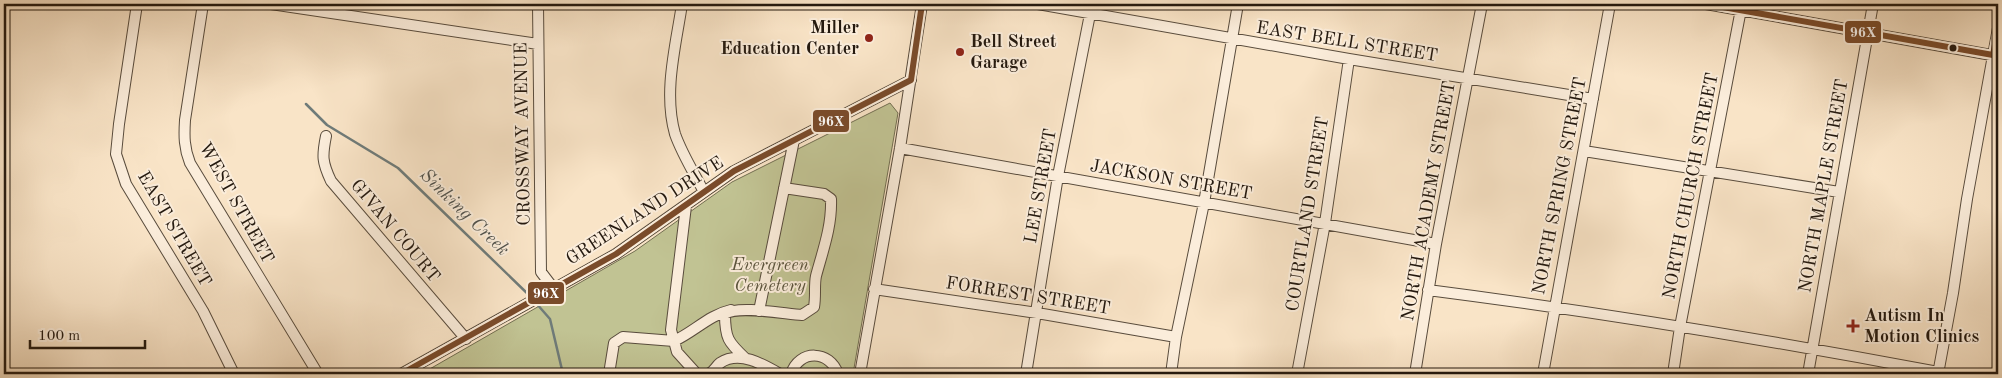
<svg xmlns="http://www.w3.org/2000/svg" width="2002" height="378" font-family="'Old Standard TT',serif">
<rect width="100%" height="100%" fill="#f9e4c7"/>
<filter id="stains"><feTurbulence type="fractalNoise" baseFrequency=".004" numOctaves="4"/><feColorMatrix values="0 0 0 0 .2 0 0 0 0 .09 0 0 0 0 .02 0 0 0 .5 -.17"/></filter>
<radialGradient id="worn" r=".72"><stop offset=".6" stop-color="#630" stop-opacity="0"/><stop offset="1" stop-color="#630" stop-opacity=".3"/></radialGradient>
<path fill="#c1c393" stroke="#726e51" d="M890,103L898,113L853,374H421L635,251L732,182Z"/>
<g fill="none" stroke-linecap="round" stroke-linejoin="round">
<path stroke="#6f7b79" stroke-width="2.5" d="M306,104L327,125L398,168L531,297
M536,303L550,319L563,374"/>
<g stroke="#594c3d" stroke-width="12">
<path id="minor" d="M137,4L119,124L116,154L126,184L203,311L234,374
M203,4L185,120C184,136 184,148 190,163L318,374
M271,4L538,44
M538,4L541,272L554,289
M682,4C676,45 663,92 675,134C682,154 694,173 704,192
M1038,4L1349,59L1593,99
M1706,4L1997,56
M326,136C322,156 322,162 331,181L466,339
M900,148L1436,244
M1584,151L1839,192
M686,206L671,330L674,341C694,332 709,315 731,310
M874,289L1037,313L1176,337
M1428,290C1599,312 1769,340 1938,372
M759,311L794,140
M745,358C728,342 725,338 725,314C738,305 785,314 802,315L814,307C816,296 814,285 816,276C823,250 832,226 831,199L824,194L784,188
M401,374L616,254L734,171L911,80
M609,374L614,343L623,337L674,341L677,352L696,373
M708,374C714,372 715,367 720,363C739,350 763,364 780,374
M791,374C799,349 830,350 838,374
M860,374L900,148L922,4
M1026,374L1058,176L1092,4
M1171,374L1176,337L1204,203L1238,4
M1297,374L1325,223L1349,59
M1415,374L1436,244L1482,4
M1543,374L1610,4
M1673,374L1680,327L1742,4
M1808,374L1873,4
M1938,374L1953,293L1967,199L1998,28"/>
</g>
<use href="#minor" stroke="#fbeddb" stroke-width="10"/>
<g stroke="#fbeddb" stroke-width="10">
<path id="bus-1" d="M1706,4L1993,55L1998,28
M401,374L616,254L734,171L911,80L922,4"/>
</g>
<use href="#bus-1" stroke="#7a4b2a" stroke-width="6"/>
</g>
<g fill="#8f2418" stroke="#fbeddb" stroke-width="2">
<circle cx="869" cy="38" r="5"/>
<circle cx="960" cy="52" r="5"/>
<path d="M1850.5 318.5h5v5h5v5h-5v5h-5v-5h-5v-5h5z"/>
</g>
<circle fill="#24190f" stroke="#fbeddb" stroke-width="2" cx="1953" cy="48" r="4.5"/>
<g text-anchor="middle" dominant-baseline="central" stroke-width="4" stroke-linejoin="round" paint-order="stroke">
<g font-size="18" font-weight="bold" fill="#24190f" stroke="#fbeddb" text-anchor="start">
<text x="859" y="28" text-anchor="end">Miller<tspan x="859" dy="21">Education Center</tspan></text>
<text x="970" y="42">Bell Street<tspan x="970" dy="21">Garage</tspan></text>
<text x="1864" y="316">Autism In<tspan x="1864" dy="21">Motion Clinics</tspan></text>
</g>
<g font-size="18" fill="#24190f" stroke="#fbeddb">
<text transform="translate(1347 42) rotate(9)">EAST BELL STREET</text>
<text transform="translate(523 134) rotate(-91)">CROSSWAY AVENUE</text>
<text transform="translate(1171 180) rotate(10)">JACKSON STREET</text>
<text transform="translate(1041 186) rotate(-80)">LEE STREET</text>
<text transform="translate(1560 186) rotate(-79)">NORTH SPRING STREET</text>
<text transform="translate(1691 186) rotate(-79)">NORTH CHURCH STREET</text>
<text transform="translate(1824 186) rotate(-80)">NORTH MAPLE STREET</text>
<text transform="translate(1429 201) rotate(-80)">NORTH ACADEMY STREET</text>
<text transform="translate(236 203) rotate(61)">WEST STREET</text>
<text transform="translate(645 211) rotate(-33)">GREENLAND DRIVE</text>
<text transform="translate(1308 214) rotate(-81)">COURTLAND STREET</text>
<text transform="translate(174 229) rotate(60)">EAST STREET</text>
<text transform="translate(395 231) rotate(50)">GIVAN COURT</text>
<text transform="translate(1028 296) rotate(9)">FORREST STREET</text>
</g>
<g font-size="18" font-style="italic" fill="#5b543d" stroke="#fbeddb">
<text x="770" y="265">Evergreen<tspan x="770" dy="21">Cemetery</tspan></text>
</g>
<g font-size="19" font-style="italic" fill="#50524d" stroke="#fbeddb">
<text transform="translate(464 213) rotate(44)">Sinking Creek</text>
</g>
</g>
<g stroke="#fbeddb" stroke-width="2">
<rect x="1844" y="20" width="38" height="24" rx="5" fill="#7a4b2a"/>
<rect x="812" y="109" width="38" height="24" rx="5" fill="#7a4b2a"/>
<rect x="527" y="281" width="38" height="24" rx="5" fill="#7a4b2a"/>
</g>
<g font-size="14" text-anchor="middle" font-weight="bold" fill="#fff">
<text x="1863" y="37">96X</text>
<text x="831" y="126">96X</text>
<text x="546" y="298">96X</text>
</g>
<rect width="2002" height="378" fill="none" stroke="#f9e4c7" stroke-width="20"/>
<rect x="5" y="5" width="1992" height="368" fill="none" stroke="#24190f" stroke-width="2.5"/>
<rect x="10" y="10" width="1982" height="358" fill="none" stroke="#24190f"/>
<path d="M30 340v8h115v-8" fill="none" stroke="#24190f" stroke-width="2.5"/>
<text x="38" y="340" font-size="15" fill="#24190f" stroke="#fbeddb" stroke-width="4" paint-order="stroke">100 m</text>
<rect width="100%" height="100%" filter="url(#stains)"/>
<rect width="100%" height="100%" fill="url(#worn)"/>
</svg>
